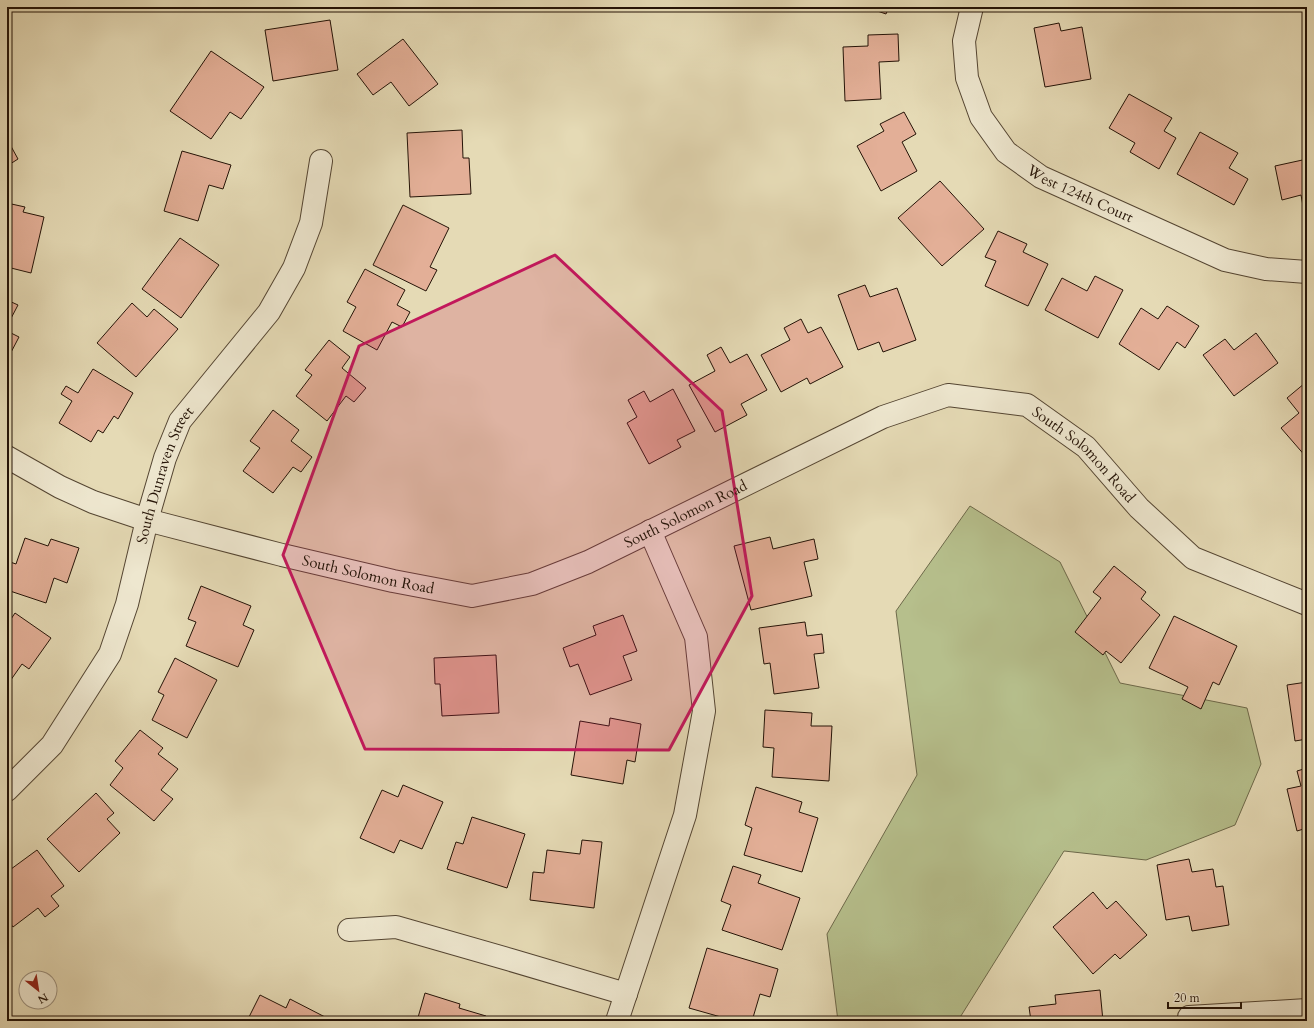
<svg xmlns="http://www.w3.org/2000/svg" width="1314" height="1028" font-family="Cardo,serif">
<rect width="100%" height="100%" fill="#e5dab5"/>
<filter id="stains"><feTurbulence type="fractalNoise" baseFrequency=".005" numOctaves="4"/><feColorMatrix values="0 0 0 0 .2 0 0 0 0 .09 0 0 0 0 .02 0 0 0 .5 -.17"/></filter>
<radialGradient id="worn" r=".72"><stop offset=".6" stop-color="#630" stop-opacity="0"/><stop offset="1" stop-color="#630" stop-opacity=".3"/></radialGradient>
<path fill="#b6bf8c" stroke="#6d694a" d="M970,506L1060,562L1120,683L1247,708L1261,764L1235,825L1146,860L1064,851L959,1019V1021H838L827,934L917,775L896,611Z"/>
<path fill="#e3af97" stroke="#241307" d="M866,7H889L886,14Z
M330,20L338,70L273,81L265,30Z
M1059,23L1061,31L1082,27L1091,79L1045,87L1034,28Z
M898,34L899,61L879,62L881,99L845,101L843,47L868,46V35Z
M403,39L438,84L409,106L391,82L373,95L357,74Z
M211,51L264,87L241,119L230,112L211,139L170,111Z
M1129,94L1172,118L1164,131L1176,138L1159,169L1130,152L1135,143L1109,128Z
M904,112L916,134L902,142L917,171L881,191L857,146L884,131L880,124Z
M462,130L463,158H469L471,194L410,197L407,133Z
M1200,132L1238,153L1229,168L1248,179L1234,205L1177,174Z
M7,139L18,159L7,166Z
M182,151L231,165L223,189L209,185L198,221L164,211Z
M1307,159V217H1305L1301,195L1282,200L1275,166Z
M940,181L984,229L942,266L898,218Z
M7,203L25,207L23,212L44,217L31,273L7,267Z
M403,205L449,228L430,267L437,270L426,291L373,265Z
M998,231L1027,244L1023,252L1048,264L1028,306L985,286L996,261L985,257Z
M180,238L219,265L181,318L142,289Z
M365,269L405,290L397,305L410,312L402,327L392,322L377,350L343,331L356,307L347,302Z
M1095,276L1123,290L1098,338L1045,310L1062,278L1087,291Z
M865,285L870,297L897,288L916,340L883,352L879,342L858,350L838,295Z
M7,300L18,305L7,326Z
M132,303L147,317L154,309L178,329L136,377L97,343Z
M1167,306L1199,326L1185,348L1177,342L1159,370L1119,344L1141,308L1158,319Z
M801,319L808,333L821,327L843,367L810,384L807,378L781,392L761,355L790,340L784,328Z
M7,331L19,337L7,360Z
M1256,333L1278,363L1234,396L1203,355L1225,339L1234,350Z
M329,340L350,357L342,368L366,388L354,402L346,396L327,421L296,396L312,375L305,370Z
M721,347L730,363L747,354L767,390L741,404L747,415L715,432L689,385L715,371L707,355Z
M93,369L133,393L118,419L114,416L103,433L98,430L91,442L59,423L72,401L61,394L66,386L78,393Z
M1305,383L1307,385V458L1281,428L1299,413L1287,398Z
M673,389L695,431L677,440L681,447L649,464L627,423L637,417L628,400L644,391L650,402Z
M273,410L299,430L291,441L312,457L301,472L293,467L273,493L243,471L260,448L250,441Z
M770,537L773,549L814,539L818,559L804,562L812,596L751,610L734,546Z
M25,538L48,546L51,539L79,548L67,583L54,578L46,603L7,590V561L16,564Z
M1114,566L1146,592L1141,599L1160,615L1121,663L1106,651L1103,655L1075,632L1101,598L1093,592Z
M201,586L251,606L243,625L254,630L238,667L186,646L196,622L188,619Z
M15,613L51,638L29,669L22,664L8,684H7V620L9,622Z
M623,615L637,651L623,656L632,680L590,695L578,664L570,667L563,648L596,635L593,626Z
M1174,616L1237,646L1219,685L1213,682L1201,709L1182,699L1188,687L1149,668Z
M805,622L807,636L822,634L824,653L814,654L819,688L774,694L770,663L764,664L759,628Z
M496,655L499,713L442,716L440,684H435L434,658Z
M175,658L217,680L187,738L152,720L164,695L158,692Z
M1307,682V739L1295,741L1287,685Z
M765,710L812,713L811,726H832L829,781L772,777L774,748L763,747Z
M610,718L641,724L635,762L627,760L623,784L571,775L580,721L609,726Z
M140,730L163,748L158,754L178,769L161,790L173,799L154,821L110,785L123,768L115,761Z
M1307,768V828L1297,831L1287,789L1301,786L1297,771Z
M403,785L443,802L422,849L400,840L394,853L360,838L382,790L398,797Z
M756,787L802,802L799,812L818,818L802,872L744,855L752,828L745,825Z
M96,793L114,813L107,819L120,833L79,872L47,839Z
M472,817L525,834L507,888L447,869L456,842L463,844Z
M582,840L602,842L594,908L530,900L533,872L544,873L547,850L580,854Z
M37,850L64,886L51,896L59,906L45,917L38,908L13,927L7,919V882L10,880L7,876V872Z
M1189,859L1192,872L1213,869L1216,887L1223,886L1229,925L1192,931L1189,916L1166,920L1157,865Z
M733,866L761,875L758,883L800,898L782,950L722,930L731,905L721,901Z
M1093,892L1107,909L1116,901L1147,935L1120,959L1115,954L1093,974L1053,927Z
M707,948L778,969L770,997L760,994L752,1021H735L689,1008Z
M1100,990L1103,1021H1031L1029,1007L1056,1004L1055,995Z
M425,993L460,1004L459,1008L486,1016L484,1021H417Z
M260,995L286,1008L290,999L325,1017L323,1021H247Z"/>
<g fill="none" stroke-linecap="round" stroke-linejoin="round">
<g stroke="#544532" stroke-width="24">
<g id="street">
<path id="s1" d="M972,7L964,41L967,78L981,117L1006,152L1041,177L1225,260L1266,269L1307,272"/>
<path id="s2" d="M7,457L60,487L93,502L147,520L282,555L393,581L472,596L532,584L588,562L883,417L948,395L1027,405L1086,447L1139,508L1193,558L1307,604"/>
<path id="s3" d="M7,790L52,745L110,654L127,604L147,520L165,458L180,421L269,312L294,268L311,223L321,161"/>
<path d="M349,930L396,927L511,960L626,994"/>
<path d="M1189,1017L1307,1010"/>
<path d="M617,1021L685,815L704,711L696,637L650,531"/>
</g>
</g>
<use href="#street" stroke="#eee7cf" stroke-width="22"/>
</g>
<path fill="#c2185b" fill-opacity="0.2" stroke="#c2185b" stroke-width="3" stroke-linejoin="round" d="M555,255L722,411L752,596L669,750L365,749L283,555L359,346Z"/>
<g text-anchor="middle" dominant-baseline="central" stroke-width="3" stroke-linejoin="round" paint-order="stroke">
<g font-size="15" fill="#241307" stroke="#eee7cf">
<text stroke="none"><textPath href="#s1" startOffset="242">West 124th Court</textPath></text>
<text stroke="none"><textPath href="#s2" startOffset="1162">South Solomon Road</textPath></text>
<text stroke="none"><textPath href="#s3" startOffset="359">South Dunraven Street</textPath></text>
<text stroke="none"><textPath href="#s2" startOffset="718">South Solomon Road</textPath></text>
<text stroke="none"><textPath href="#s2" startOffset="382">South Solomon Road</textPath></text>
</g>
</g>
<rect width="1314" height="1028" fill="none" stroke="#e5dab5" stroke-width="24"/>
<rect x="8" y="8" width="1298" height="1012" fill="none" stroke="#241307" stroke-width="2"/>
<rect x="12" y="12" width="1290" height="1004" fill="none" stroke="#241307"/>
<g transform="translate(38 990) rotate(150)"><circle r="19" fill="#eee7cf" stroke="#9d927f"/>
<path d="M0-3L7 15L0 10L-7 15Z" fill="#8f2418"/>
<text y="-6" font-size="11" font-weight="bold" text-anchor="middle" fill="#241307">N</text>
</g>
<path d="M1168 1002v6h73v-6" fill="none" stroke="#241307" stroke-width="2"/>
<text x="1174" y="1002" font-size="12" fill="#241307" stroke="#eee7cf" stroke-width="3" paint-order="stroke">20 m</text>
<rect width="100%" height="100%" filter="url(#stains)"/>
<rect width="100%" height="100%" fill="url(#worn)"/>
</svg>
